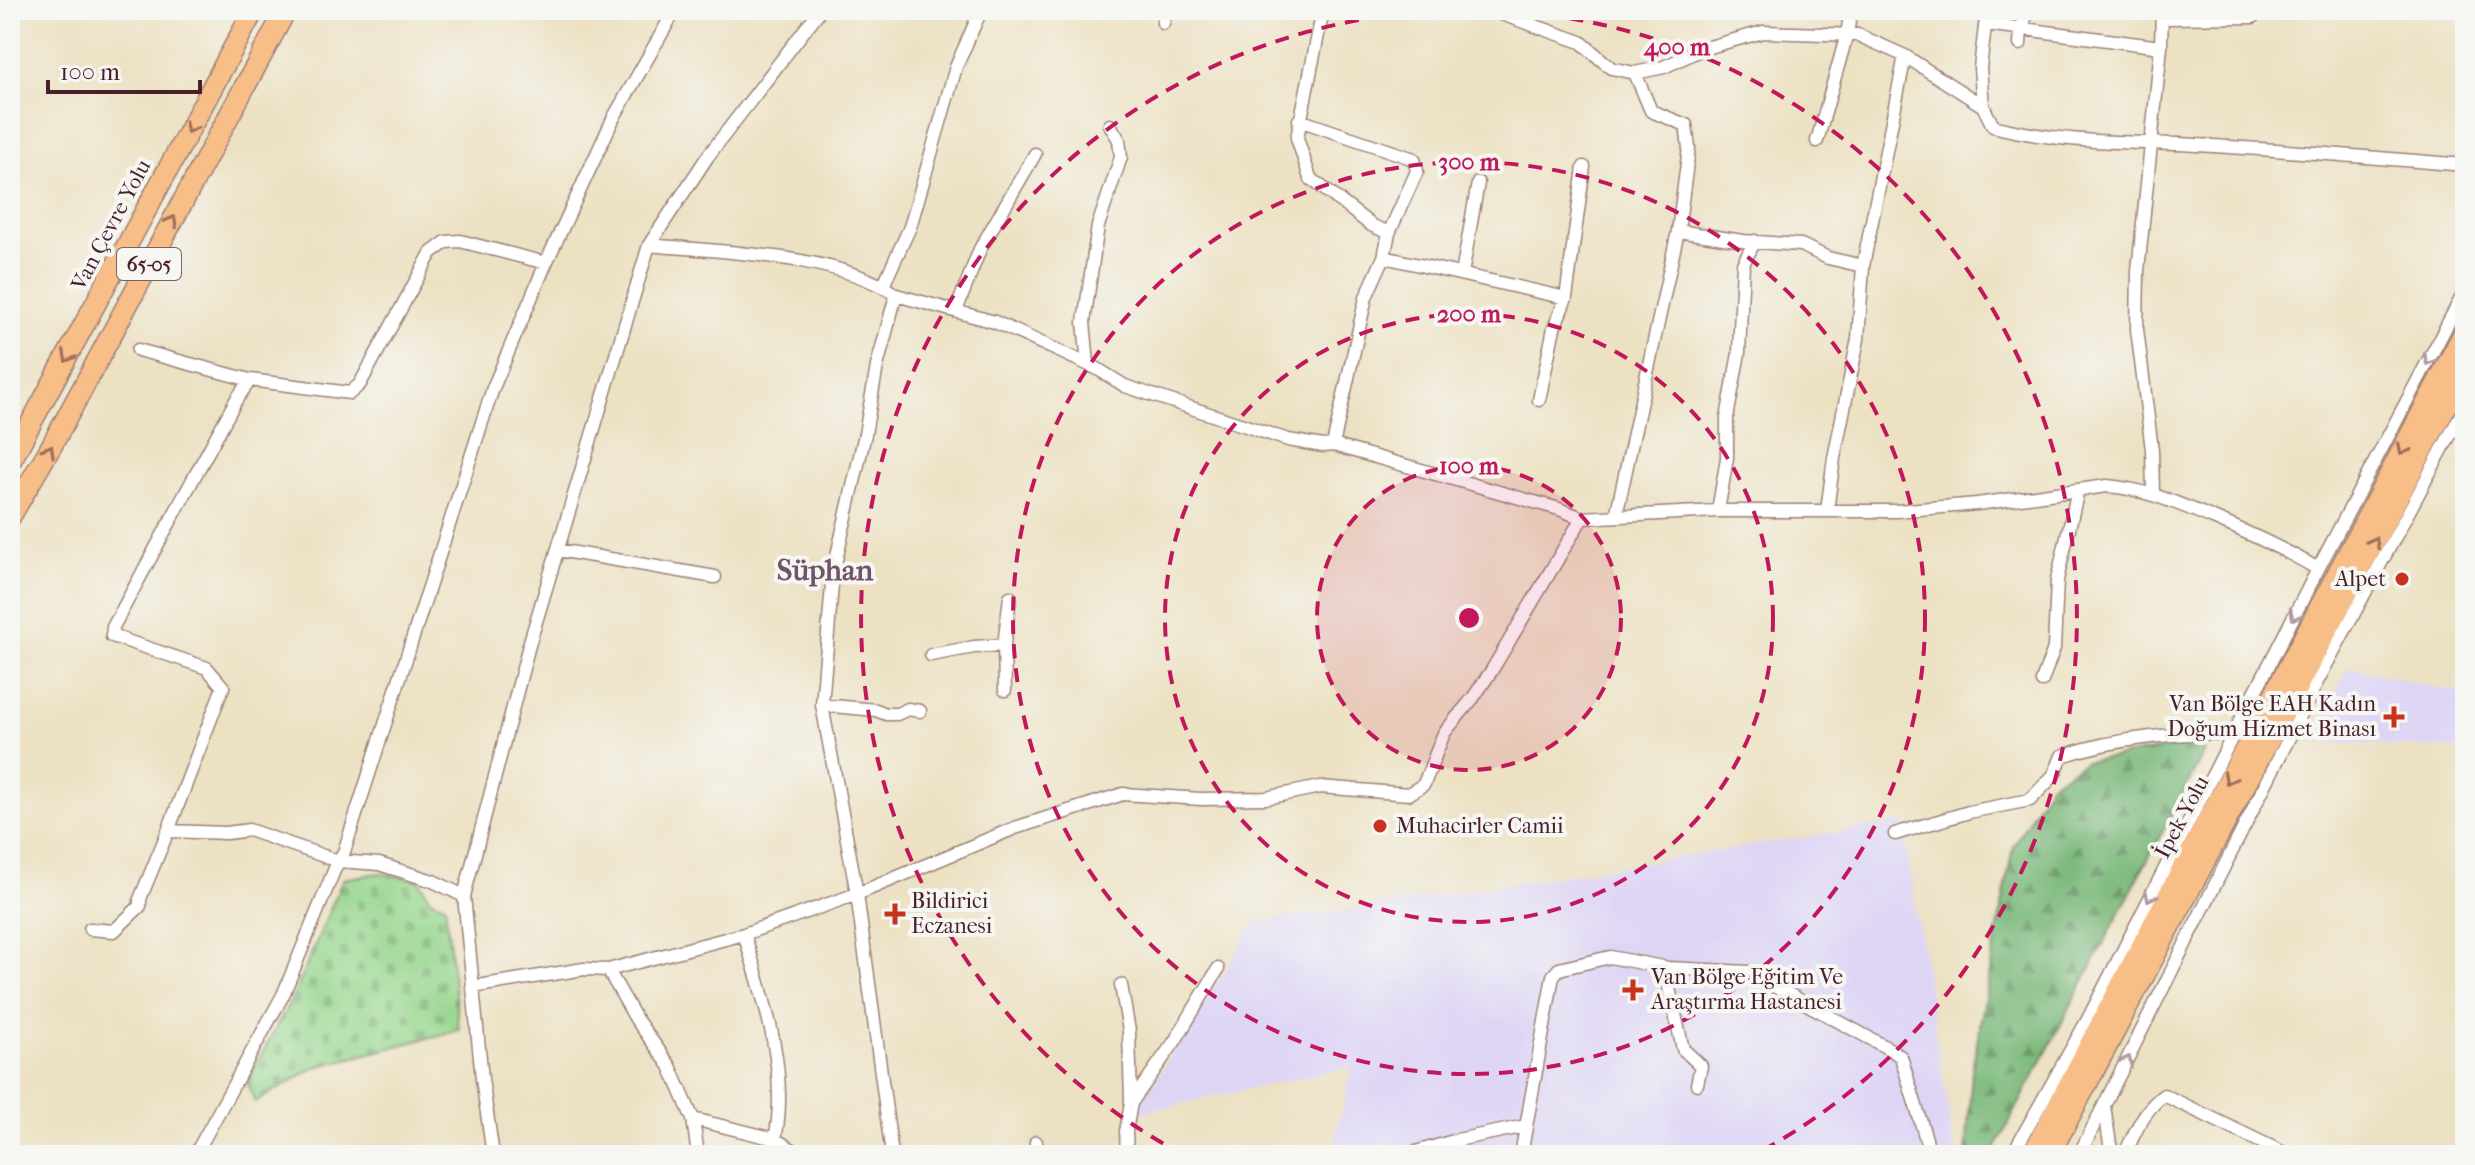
<svg xmlns="http://www.w3.org/2000/svg" width="2475" height="1165" font-family="'IM FELL French Canon',serif">
<defs>
<pattern id="forest-firs" width="22" height="20" patternUnits="userSpaceOnUse" patternTransform="scale(2)"><rect width="22" height="20" fill="#78b778"/><path d="M5 1l3.5 6h-7zM16 11l3.5 6h-7z" fill="#649463"/></pattern>
<pattern id="cemetery-stones" width="16" height="16" patternUnits="userSpaceOnUse" patternTransform="scale(2)"><rect width="16" height="16" fill="#96d68d"/><path d="M2 7V4a2 2 0 0 1 4 0v3zM10 15v-3a2 2 0 0 1 4 0v3z" fill="#83b77a"/></pattern>
</defs>
<rect width="100%" height="100%" fill="#f6f6f2"/>
<filter id="ink" filterUnits="userSpaceOnUse"><feTurbulence type="fractalNoise" baseFrequency=".0125" numOctaves="2"/><feDisplacementMap in="SourceGraphic" scale="16" xChannelSelector="R" yChannelSelector="G"/><feConvolveMatrix kernelMatrix="1 2 1 2 8 2 1 2 1" color-interpolation-filters="sRGB"/></filter>
<filter id="wash" filterUnits="userSpaceOnUse"><feTurbulence type="fractalNoise" baseFrequency=".006" numOctaves="4" result="noise"/><feDisplacementMap in="SourceGraphic" scale="32" xChannelSelector="R" yChannelSelector="G"/><feGaussianBlur stdDeviation="1.8" result="paint"/><feColorMatrix in="noise" values="0 0 0 0 0 0 0 0 0 0 0 0 0 0 0 0 0 1.4 0 .05"/><feComposite in="paint" operator="in"/></filter>
<g filter="url(#wash)">
<rect width="100%" height="100%" fill="#ece1c3"/>
<path fill="#ded5f5" d="M2348,667L2465,694V749L2312,741Z
M1902,822L1955,1155H1332L1351,1067L1134,1114L1256,921L1326,913Z"/>
<path fill="url(#forest-firs)" stroke="#616b52" stroke-width="2" d="M2183,746L2205,751L1992,1155H1966L1972,1070L2013,846L2051,783L2085,762Z"/>
<path fill="url(#cemetery-stones)" stroke="#707a5c" stroke-width="2" d="M379,873L419,880L431,900L445,905L459,1030L316,1067L255,1102L247,1081L295,993L343,879Z"/>
</g>
<g filter="url(#ink)">
<g fill="none" stroke-linecap="round" stroke-linejoin="round">
<g stroke="#9b8077" stroke-width="15">
<path id="minor" d="M1323,10L1297,138L1310,178L1371,225L1389,233L1384,257L1566,298
M1490,10L1581,42L1611,68L1635,73L1664,67L1702,49L1763,32L1858,35L1905,56L1983,106L1993,126C2054,142 2117,142 2180,144C2275,149 2370,157 2465,165
M2162,18L2253,17L2254,10
M1163,23L1167,10
M1986,24L2161,47
M2020,44L2021,28L2029,10
M1983,106L1980,68L1987,10
M1299,120L1414,159L1417,171L1389,233
M1817,141L1847,34L1851,10
M1678,231L1743,241L1801,245L1828,258L1863,266
M649,245C718,252 839,254 896,295L995,322L1096,368L1125,386L1288,440L1323,446L1333,445L1559,509L1582,518L1718,511H1896L1977,504L2107,486C2145,489 2177,503 2213,518C2249,533 2284,549 2318,569
M1462,274L1478,183
M883,286L910,227L956,67L981,10
M956,311L980,249L1035,154
M138,350L250,380L350,393L360,384L431,253L446,242L460,241L546,263
M1088,364L1084,322L1098,226L1121,157L1119,140L1110,125
M1539,400L1554,328L1566,298L1584,167
M1333,445L1366,297L1384,257
M2153,493L2152,450L2137,329L2138,271L2161,47L2162,10
M1718,511L1727,458V418L1739,353L1743,264L1755,241
M1827,511L1834,458L1858,339L1863,266L1905,56
M1616,516L1678,231L1689,148L1686,125L1651,111L1635,73
M558,550L715,577
M931,655L974,647L1004,645
M2042,681L2054,648L2057,580L2078,490
M1005,690L1004,645L1010,597
M822,705L876,710L886,714H897L908,709L920,711
M168,831L227,833L249,830L338,861L379,864L433,881L464,896
M1895,834L1969,812L2030,800L2054,775L2062,756C2115,738 2179,732 2234,734
M90,929L114,931L140,906V899L168,831L223,687L207,668L112,636L113,627L236,400L250,380
M744,934C764,998 789,1072 775,1139
M1668,968L1669,988L1683,1049L1701,1066L1697,1084
M608,970L744,934L857,894L1015,828L1123,794L1201,799L1266,798L1320,787L1409,794L1424,784L1444,733L1473,698L1492,670L1582,518
M1121,985L1129,1031L1131,1103
M472,987L584,969L608,970L636,1019L670,1066L693,1119L698,1155
M693,1119L775,1139L801,1155
M195,1155L283,995L338,861L344,852L493,388L546,263L614,117L675,10
M493,1155L482,1079L464,896L529,645L649,245L708,156L820,10
M892,1155L857,894L822,705L833,573L865,434L877,366L896,295
M1031,1155L1036,1151V1142
M1127,1155L1126,1131L1131,1103L1175,1041L1218,969
M1406,1155L1457,1140L1526,1126
M1521,1155L1553,976L1559,969L1610,957L1668,968L1748,972L1893,1051L1901,1057L1926,1139L1929,1155
M2012,1155L2087,1021L2318,569L2465,291
M2079,1155L2317,682L2465,407
M2099,1155L2111,1150L2104,1106
M2124,1155C2136,1132 2142,1111 2164,1095L2288,1155"/>
</g>
<g stroke="#9b8077" stroke-width="23">
<path id="highway" d="M10,462L254,10
M10,517L52,445L286,10
M2032,1155L2465,331
M2049,1155L2465,370"/>
</g>
<use href="#minor" stroke="#fff" stroke-width="12"/>
<use href="#highway" stroke="#f7be88" stroke-width="20"/>
</g>
<defs><path id="oneway-chevron" d="M-2-3.5L2.5 0L-2 3.5" fill="none" stroke-width="1.6" stroke-linecap="round" stroke-linejoin="round" transform="scale(2)"/></defs>
<g stroke="#a06e5a">
<use href="#oneway-chevron" transform="translate(190 128) rotate(118)"/>
<use href="#oneway-chevron" transform="translate(172 221) rotate(-62)"/>
<use href="#oneway-chevron" transform="translate(68 357) rotate(118)"/>
<use href="#oneway-chevron" transform="translate(49 450) rotate(-60)"/>
<use href="#oneway-chevron" transform="translate(2403 450) rotate(118)"/>
<use href="#oneway-chevron" transform="translate(2374 542) rotate(-62)"/>
<use href="#oneway-chevron" transform="translate(2229 779) rotate(118)"/>
</g>
<g stroke="#ae9aa0">
<use href="#oneway-chevron" transform="translate(2429 360) rotate(118)"/>
<use href="#oneway-chevron" transform="translate(2295 615) rotate(117)"/>
<use href="#oneway-chevron" transform="translate(2150 896) rotate(117)"/>
<use href="#oneway-chevron" transform="translate(2127 1061) rotate(-63)"/>
</g>
</g>
<circle cx="1469" cy="618" r="152" fill="#c2185b" fill-opacity=".12"/>
<g fill="none" stroke="#c2185b" stroke-width="4" stroke-dasharray="14 10">
<circle cx="1469" cy="618" r="152"/>
<circle cx="1469" cy="618" r="304"/>
<circle cx="1469" cy="618" r="456"/>
<path d="M1184 1155A608 608 0 0 1 1464 10M1474 10A608 608 0 0 1 1754 1155"/>
</g>
<g fill="#c8321e" stroke="#f6f6f2" stroke-width="3">
<circle cx="2402" cy="579" r="8"/>
<path d="M2390 705h8v8h8v8h-8v8h-8v-8h-8v-8h8z"/>
<circle cx="1380" cy="826" r="8"/>
<path d="M891 902h8v8h8v8h-8v8h-8v-8h-8v-8h8z"/>
<path d="M1629 978h8v8h8v8h-8v8h-8v-8h-8v-8h8z"/>
</g>
<g text-anchor="middle" dominant-baseline="central" stroke-width="8" stroke-linejoin="round" paint-order="stroke">
<rect fill="#f6f6f2" stroke="#7e6067" stroke-width="2" x="117" y="248" width="64" height="32" rx="6"/>
<g font-size="20" font-weight="bold" fill="#4a1f2b">
<text x="149" y="264">65-05</text>
</g>
<g font-size="22" fill="#4a1f2b" stroke="#f6f6f2">
<text transform="translate(111 225) rotate(-62)">Van Çevre Yolu</text>
<text transform="translate(2182 817) rotate(-62)">İpek Yolu</text>
</g>
<g font-size="22" fill="#4a1f2b" stroke="#f6f6f2" text-anchor="start">
<text x="2386" y="579" text-anchor="end">Alpet</text>
<text x="2376" y="704" text-anchor="end">Van Bölge EAH Kadın<tspan x="2376" dy="25">Doğum Hizmet Binası</tspan></text>
<text x="1396" y="826">Muhacirler Camii</text>
<text x="911" y="901">Bildirici<tspan x="911" dy="25">Eczanesi</tspan></text>
<text x="1651" y="977">Van Bölge Eğitim Ve<tspan x="1651" dy="25">Araştırma Hastanesi</tspan></text>
</g>
<g font-size="30" font-weight="bold" fill="#71536a" stroke="#f6f6f2">
<text x="825" y="570">Süphan</text>
</g>
</g>
<circle cx="1469" cy="618" r="12" fill="#c2185b" stroke="#f6f6f2" stroke-width="4"/>
<g font-size="24" text-anchor="middle" font-weight="bold" fill="#c2185b" stroke="#f6f6f2" stroke-width="8" stroke-linejoin="round" paint-order="stroke">
<text x="1677" y="55">400 m</text>
<text x="1469" y="170">300 m</text>
<text x="1469" y="322">200 m</text>
<text x="1469" y="474">100 m</text>
</g>
<rect width="2475" height="1165" fill="none" stroke="#f6f6f2" stroke-width="40"/>
<path d="M48 80v12h152v-12" fill="none" stroke="#4a1f2b" stroke-width="4"/>
<text x="60" y="80" font-size="24" fill="#4a1f2b" stroke="#f6f6f2" stroke-width="6" paint-order="stroke">100 m</text>
</svg>
